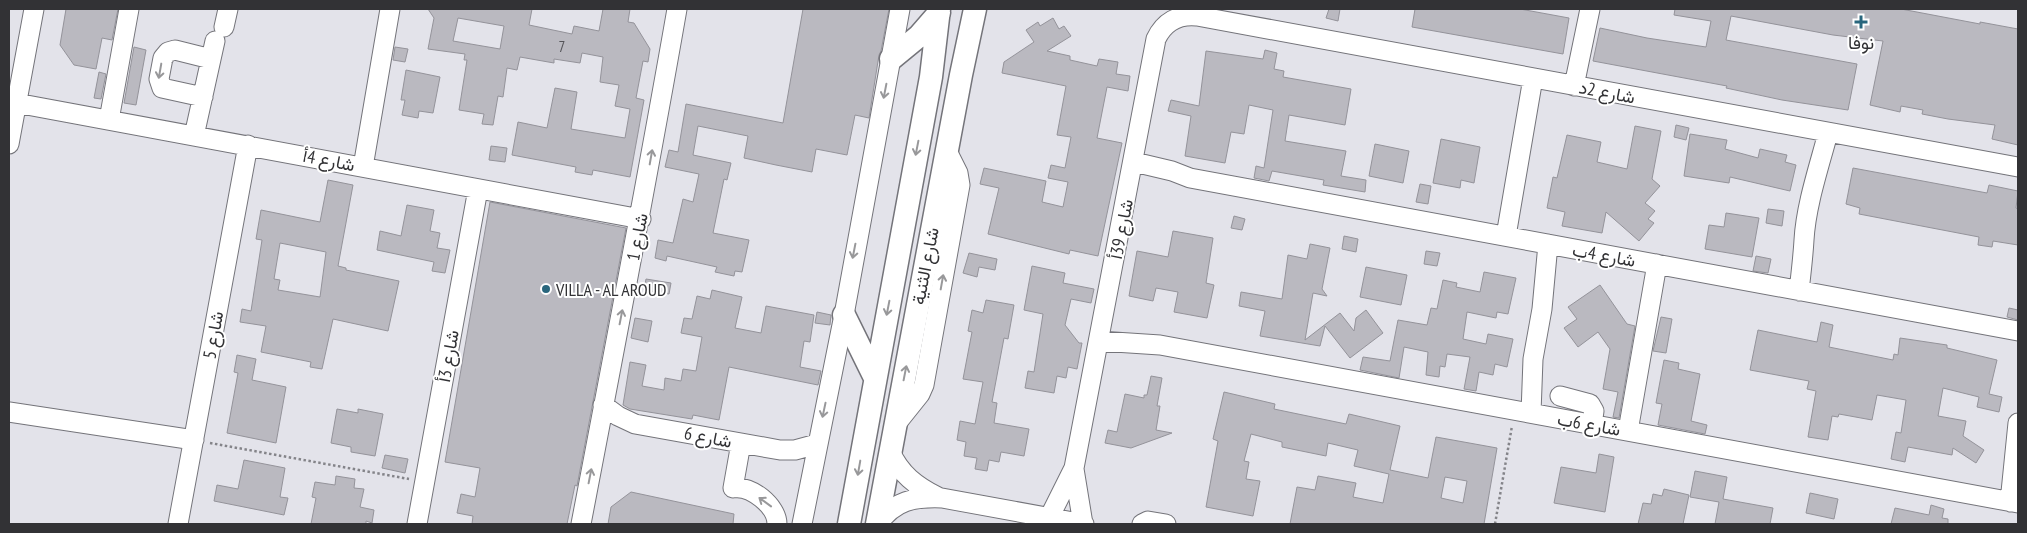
<svg xmlns="http://www.w3.org/2000/svg" width="2027" height="533" font-family="'PT Sans Narrow',Vazirmatn,sans-serif">
<rect width="100%" height="100%" fill="#e3e3ea"/>
<path fill="#bab9c0" stroke="#94939a" fill-rule="evenodd" d="M66,9H118L112,40L102,38L96,69L74,65L60,45Z
M428,9H532L529,25L572,34L574,26L599,31L603,9H630L628,22L634,23L650,49L648,62L643,61L636,98L644,100L630,177L593,170L592,175L575,172L576,167L512,155L518,122L547,128L555,88L577,92L571,129L625,138L630,109L615,106L619,85L600,82L603,57L582,53L580,63L554,59V63L520,57L517,70L507,68L503,97L498,96L493,125L482,124L484,114L459,110L467,60H464L465,54L428,49L434,18ZM458,18L504,26L500,49L453,41Z
M803,9H889L881,51L879,55L869,118L855,115L847,155L816,149L812,172L776,165L744,158L748,136L698,126L693,155L731,163L727,180L724,179L713,233L749,240L742,272L735,271L734,276L715,272L717,267L667,256L666,261L655,258L658,240L673,243L683,199L693,202L699,174L665,167L669,150L678,152L686,104L783,123Z
M1329,9H1340L1338,21L1326,18Z
M1415,9H1520L1569,18L1563,54L1412,27Z
M1675,9H1901L1980,24V22L2018,29V145L1992,139L1995,125L1948,119L1922,114L1923,110L1901,106L1900,112L1870,105L1883,41L1833,35L1731,16L1726,40L1857,64L1848,110L1782,100L1726,88L1727,86L1593,61L1600,28L1647,38L1706,47L1711,21L1674,15Z
M1053,18L1059,29L1064,26L1071,36L1047,51L1070,56V60L1097,66L1099,59L1118,62L1116,74L1130,76L1128,91L1107,87L1097,138L1122,143L1098,256L1070,250L1069,254L988,234L999,188L980,184L984,168L1046,181L1042,202L1063,207L1068,182L1048,178L1051,165L1065,168L1071,137L1057,135L1066,86L1002,73L1004,62L1034,42L1026,30L1038,22L1040,26Z
M134,47L146,50L136,105L124,103Z
M395,47L408,49L405,62L393,60Z
M1265,50L1277,53L1274,69L1284,71L1283,77L1351,89L1345,125L1289,115L1285,141L1346,151L1341,176L1366,180L1365,192L1323,185L1324,180L1272,171L1269,181L1254,178L1256,166L1264,168L1273,110L1249,105L1244,134L1231,132L1225,163L1185,156L1191,116L1168,111L1171,100L1199,106L1206,51L1263,59Z
M406,70L440,77L433,113L419,111L418,118L402,115L405,100H401Z
M99,72L106,74L101,99L94,98Z
M1676,125L1689,128L1686,140L1674,137Z
M1635,126L1661,131L1652,179L1660,186L1645,203L1655,211L1648,219L1654,223L1639,241L1606,212L1602,233L1562,226L1565,212L1547,208L1553,177L1557,178L1567,135L1601,142L1597,162L1627,169Z
M1690,134L1727,140L1725,149L1758,158L1760,149L1787,155L1785,162L1796,165L1790,191L1730,177L1729,183L1684,176Z
M1441,139L1480,147L1474,183L1461,180L1460,188L1433,183Z
M1375,144L1409,151L1403,183L1369,176Z
M491,146L507,148L505,162L489,160Z
M1853,168L1987,193L1989,185L2018,191L2016,208L2018,209V245L1993,241L1992,247L1978,245L1979,237L1859,214L1860,208L1846,204Z
M328,180L353,185L338,266L346,268V270L399,281L388,331L333,319L322,369L310,367L311,362L261,352L266,326L240,322L242,309L251,311L262,240L256,239L261,210L320,222ZM280,243L326,252L320,297L278,290L280,280L274,279Z
M1420,184L1431,186L1428,204L1416,202Z
M490,202L626,228L577,486L575,485L567,524H472L473,516L457,513L461,494L475,497L480,468L445,462Z
M407,205L434,210L430,231L440,233L437,248L450,250L445,273L432,271L434,262L377,250L380,231L401,236Z
M1768,209L1784,211L1782,226L1766,223Z
M1726,213L1759,218L1752,257L1705,249L1709,225L1724,227Z
M1234,216L1245,219L1242,230L1231,228Z
M1173,231L1213,238L1206,283L1214,285L1207,318L1174,312L1178,292L1156,288L1153,301L1129,296L1137,251L1168,257Z
M1344,236L1358,239L1356,252L1342,249Z
M1310,244L1330,248L1322,289L1327,296L1313,293L1305,340L1340,313L1354,331L1356,318L1366,310L1383,333L1350,358L1325,326L1320,346L1260,336L1265,311L1239,306L1241,292L1282,299L1288,255L1307,259Z
M1426,251L1440,253L1437,266L1424,264Z
M969,253L997,259L995,270L979,267L977,277L963,273Z
M1756,256L1771,259L1768,273L1753,271Z
M1032,266L1065,273L1063,283L1094,289L1091,303L1071,299L1065,325L1079,343H1082L1077,369L1068,367L1066,378L1057,376L1054,393L1025,388L1028,371L1034,372L1043,314L1024,310Z
M1366,267L1407,275L1401,305L1360,297Z
M1484,272L1516,278L1508,314L1497,312L1496,318L1467,312L1463,339L1486,344L1488,334L1513,339L1507,367L1495,364L1493,375L1479,372L1476,391L1464,389L1470,357L1447,354L1445,367L1440,366L1439,377L1426,375L1428,352L1404,347L1399,378L1360,370L1363,357L1390,361L1398,320L1427,325L1431,308L1437,309L1443,280L1457,283L1456,287L1480,292Z
M646,279L671,283L669,294L644,290Z
M1600,285L1627,324L1635,326L1619,418L1613,417L1618,392L1603,389L1610,349L1598,332L1578,347L1564,328L1577,319L1568,307Z
M712,290L742,297L735,328L761,333L766,306L814,315L810,342L804,341L800,367L821,371L818,385L729,367L719,420L693,415L692,419L630,409L623,405L630,362L646,365L642,386L664,390L665,378L681,381L683,369L696,371L702,337L681,333L684,318L692,319L697,296L710,299Z
M986,300L1014,305L1008,339L1004,338L992,402L997,403L994,423L1029,429L1024,456L1001,452L999,462L989,460L987,471L975,469L977,458L964,456L966,442L957,440L960,421L975,424L983,382L963,379L972,332L968,331L972,310L983,313Z
M2009,308L2018,310V320L2007,317Z
M817,312L831,315L830,325L815,323Z
M1661,317L1672,319L1666,353L1653,351Z
M635,318L652,321L648,342L631,338Z
M1821,322L1833,325L1829,347L1893,360L1894,354L1898,355L1900,338L1947,345V348L1997,360L1989,394L2002,397L1999,412L1977,407L1979,397L1943,388L1938,416L1966,421L1963,436L1984,450L1976,463L1953,448L1952,455L1908,447L1905,462L1891,459L1896,432L1901,433L1906,400L1877,395L1872,420L1839,414L1838,417L1832,416L1828,440L1808,437L1816,391L1807,389L1809,381L1750,370L1758,330L1817,342Z
M237,355L256,359L252,380L286,387L276,443L227,433L238,373L234,372Z
M1664,360L1679,363L1678,369L1700,374L1691,421L1707,425L1705,434L1658,425L1662,404L1656,403Z
M1151,376L1162,378L1157,406H1160L1156,430L1172,433L1131,448L1105,443L1108,430L1117,432L1125,394L1144,398V395H1147Z
M1224,392L1275,404L1274,409L1346,424L1349,414L1400,426L1390,470L1428,478L1436,437L1497,448L1484,524H1290L1297,487L1315,490L1318,476L1356,483L1353,497L1383,503L1389,474L1354,466L1358,450L1328,443L1326,456L1282,447V442L1251,434L1244,461L1249,462L1246,479L1260,481L1253,516L1206,507L1218,441L1213,439ZM1445,477L1467,481L1463,503L1441,498Z
M337,409L358,413V409L383,414L375,456L351,452V447L331,443Z
M1599,454L1614,457L1605,512L1554,503L1561,467L1596,473Z
M385,455L408,459L405,473L382,468Z
M244,460L285,468L280,497L288,498L284,515L214,501L217,485L238,489Z
M1695,471L1727,477L1723,499L1773,508L1770,524H1715L1719,502L1690,497Z
M336,476L355,479L354,488L364,489L360,507L374,510L372,523L366,521V524H311L316,498L312,497L315,482L335,485Z
M1664,489L1689,495L1683,524H1638L1643,503L1651,504L1653,494L1662,496Z
M631,492L734,514L733,524H608L611,507Z
M1810,493L1838,499L1834,519L1806,513Z
M1931,505L1944,509L1942,518L1948,519V524H1891L1895,508L1929,515Z"/>
<g fill="none" stroke-linecap="round" stroke-linejoin="round">
<g stroke="#74747a" stroke-width="21">
<path id="minor" d="M224,27L228,9
M1574,86L1590,9
M203,97L162,88L159,79L163,58L168,52L175,50L211,59
M16,103L641,219
M109,120L129,9
M194,136L215,41
M9,144L34,9
M1134,162L1172,171L1190,178L2018,331
M363,167L390,9
M1506,236L1533,78
M1799,291C1801,274 1803,257 1804,240C1806,205 1819,167 1828,133
M1099,341L1160,345L2018,503
M1560,396L1590,404L1594,411L1592,425
M603,405L618,416L635,424L780,450H795L817,444
M9,412L194,440
M1531,413L1533,359L1542,309L1548,244
M896,424L920,394L924,385L960,185L958,173L947,151
M1628,431L1657,264
M741,443L733,488C751,485 777,506 777,524
M890,451C900,474 916,486 938,497
M1074,469L1083,524
M2010,502L2018,423
M1049,518L1074,468L1156,39C1164,22 1178,14 1197,16L2018,167
M178,524L248,145
M417,524L478,189
M581,524C614,352 647,181 677,9
M802,524L844,315L900,9
M878,524C895,500 914,497 942,498L1084,524
M1142,524L1148,521L1166,524"/>
</g>
<g stroke="#74747a" stroke-width="25">
<path id="major" d="M891,59L919,36L939,13
M844,315L875,378
M849,524L931,77L939,9
M877,524L961,75L975,9"/>
</g>
<path stroke="#848489" stroke-width="2.5" stroke-dasharray="2.5 2.5" stroke-linecap="butt" d="M210,443L409,479
M1495,524L1512,426"/>
<use href="#minor" stroke="#fff" stroke-width="19"/>
<use href="#major" stroke="#fff" stroke-width="22"/>
</g>
<defs><path id="oneway-shaft" d="M-6 0H5M1.5-3L5.5 0L1.5 3" fill="none" stroke-width="1.6" stroke-linecap="round" stroke-linejoin="round" transform="scale(1.25)"/></defs>
<g stroke="#98989a">
<use href="#oneway-shaft" transform="translate(160 71) rotate(100)"/>
<use href="#oneway-shaft" transform="translate(885 91) rotate(101)"/>
<use href="#oneway-shaft" transform="translate(917 148) rotate(101)"/>
<use href="#oneway-shaft" transform="translate(651 157) rotate(-80)"/>
<use href="#oneway-shaft" transform="translate(854 251) rotate(101)"/>
<use href="#oneway-shaft" transform="translate(942 282) rotate(-80)"/>
<use href="#oneway-shaft" transform="translate(888 308) rotate(101)"/>
<use href="#oneway-shaft" transform="translate(621 317) rotate(-79)"/>
<use href="#oneway-shaft" transform="translate(905 373) rotate(-79)"/>
<use href="#oneway-shaft" transform="translate(824 410) rotate(102)"/>
<use href="#oneway-shaft" transform="translate(859 468) rotate(100)"/>
<use href="#oneway-shaft" transform="translate(590 476) rotate(-79)"/>
<use href="#oneway-shaft" transform="translate(765 502) rotate(-144)"/>
</g>
<g fill="#29667d" stroke="#fff" stroke-width="2">
<path d="M1858.5 14.5h5v5h5v5h-5v5h-5v-5h-5v-5h5z"/>
<circle cx="546" cy="289" r="5"/>
</g>
<g text-anchor="middle" dominant-baseline="central" stroke-width="4" stroke-linejoin="round" paint-order="stroke">
<g font-size="15" fill="#545458">
<text x="562" y="46">7</text>
</g>
<g font-size="18" fill="#323235" stroke="#fff">
<text x="1861" y="42">نوفا</text>
<text x="556" y="289" text-anchor="start">VILLA - AL AROUD</text>
</g>
<g font-size="18" fill="#323235" stroke="#fff">
<text transform="translate(1607 92) rotate(11)">شارع 2د</text>
<text transform="translate(329 160) rotate(11)">شارع 4أ</text>
<text transform="translate(1121 229) rotate(-79)">شارع 39أ</text>
<text transform="translate(637 237) rotate(-79)">شارع 1</text>
<text transform="translate(1604 255) rotate(10)">شارع 4ب</text>
<text transform="translate(925 266) rotate(-79)">شارع الثنية</text>
<text transform="translate(213 335) rotate(-80)">شارع 5</text>
<text transform="translate(448 356) rotate(-80)">شارع 3أ</text>
<text transform="translate(1589 424) rotate(10)">شارع 6ب</text>
<text transform="translate(708 437) rotate(11)">شارع 6</text>
</g>
</g>
<rect width="2027" height="533" fill="none" stroke="#323235" stroke-width="20"/>
</svg>
